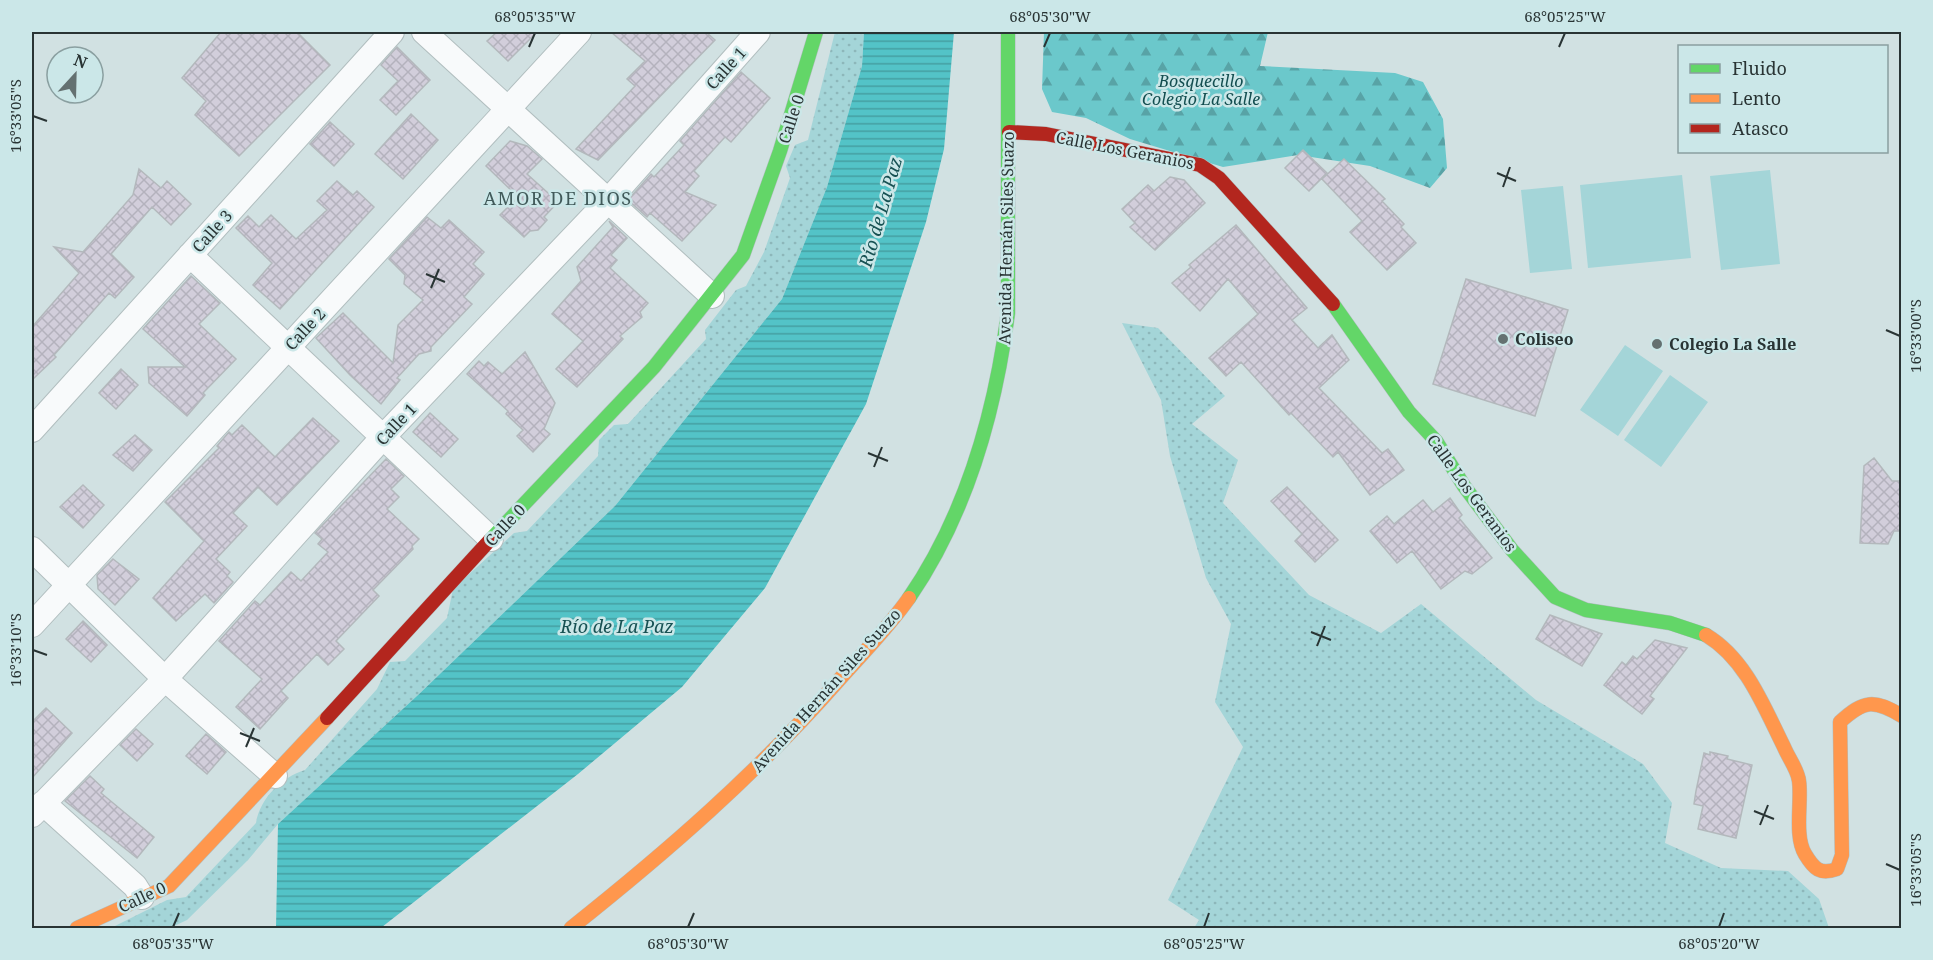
<svg xmlns="http://www.w3.org/2000/svg" width="1933" height="960" font-family="'Noto Serif',serif">
<defs>
<pattern id="grass-dots" width="8" height="8" patternUnits="userSpaceOnUse" patternTransform="scale(1.5)"><rect width="8" height="8" fill="#a4d5d8"/><path d="M2 2h.1M6 6h.1" fill="none" stroke="#8db7ba" stroke-width="1.8" stroke-linecap="round"/></pattern>
<pattern id="forest-firs" width="22" height="20" patternUnits="userSpaceOnUse" patternTransform="scale(1.5)"><rect width="22" height="20" fill="#6bc8cb"/><path d="M5 1l3.5 6h-7zM16 11l3.5 6h-7z" fill="#58a3a6"/></pattern>
<pattern id="water-rules" width="6" height="5" patternUnits="userSpaceOnUse" patternTransform="scale(1.5)"><rect width="6" height="5" fill="#53c3c7"/><path d="M0 2.5h6" fill="none" stroke="#459fa2"/></pattern>
<pattern id="building-cross-hatch" width="8" height="8" patternUnits="userSpaceOnUse" patternTransform="scale(1.5)"><rect width="8" height="8" fill="#d2cedb"/><path d="M0 0l8 8M0 8l8-8" fill="none" stroke="#b4b2bd"/></pattern>
</defs>
<rect width="100%" height="100%" fill="#d1e1e2"/>
<path fill="url(#grass-dots)" d="M835,32H864L862,66L827,187L782,299L615,506L418,695L278,824L248,860L187,920L170,928H111L167,900L186,897L256,823C260,798 282,777 305,770L377,689L390,662L405,661L447,618L453,589L514,533L527,531L598,456L599,440L614,425L628,424L706,339L705,330L736,290L746,286L764,252L790,178L786,166L795,145L808,140Z
M1122,323L1158,328L1225,396L1192,424L1238,460L1223,503L1309,595L1381,633L1421,604L1536,700L1643,764L1672,803L1665,843L1721,868L1788,871L1819,899L1829,928H1194L1199,920L1168,900L1243,747L1215,702L1231,624L1206,578L1170,456L1161,400Z"/>
<path fill="url(#forest-firs)" d="M1044,32H1268L1260,66L1395,73L1423,82L1443,119L1447,168L1430,188L1370,166L1298,155L1223,167L1130,139L1086,118L1052,112L1042,89Z"/>
<path fill="#a4d5d8" d="M1770,170L1780,264L1721,270L1710,176Z
M1682,175L1691,258L1588,268L1580,185Z
M1563,186L1572,269L1530,273L1521,190Z
M1625,345L1663,371L1618,436L1580,410Z
M1670,375L1708,402L1661,467L1624,440Z"/>
<path fill="url(#water-rules)" d="M864,32H954L944,149L926,222L866,404L765,588L682,687L578,774L382,927L276,928L278,824L418,695L615,506L782,299L827,187L862,66Z"/>
<path fill="url(#building-cross-hatch)" stroke="#b3b8bc" stroke-width="1.5" d="M221,32H297L330,65L239,156L195,115L206,101L182,78Z
M497,32H537L508,61L487,41Z
M611,32H706L715,40L598,160L576,149L635,86L627,79L645,61Z
M397,47L430,80L396,115L380,100L398,81L381,65Z
M741,72L770,98L731,142L725,137L694,171L699,176L685,192L716,205L682,241L650,213L647,217L628,200L651,174L654,177L684,145L680,141Z
M411,114L438,140L403,179L375,154Z
M330,122L354,144L334,166L310,144Z
M510,141L527,146L542,159L527,174L558,202L544,217L547,220L538,230L530,231L524,237L500,215L518,197L486,166Z
M1303,150L1327,173L1309,191L1285,168Z
M1344,159L1385,199L1382,201L1404,224L1401,227L1416,243L1387,270L1350,232L1362,221L1322,179Z
M139,169L161,188L167,181L191,204L171,225L152,207L111,254L134,277L115,298L109,293L54,355L56,357L32,380V327L79,273L54,247L83,252L133,195Z
M1170,177L1184,180L1205,203L1155,250L1130,227L1135,223L1122,209L1148,185L1154,191Z
M337,181L353,195L357,191L374,207L280,309L253,285L272,263L236,228L248,216L259,227L271,215L296,239L327,210L317,201Z
M427,217L441,228L449,220L484,252L473,264L484,274L464,297L472,304L431,347V351L419,354L397,378L400,380L381,404L350,375L316,338L343,313L393,363L398,325L423,300L404,284L405,275L389,259Z
M609,221L627,238L611,255L617,260L610,268L648,303L640,312L642,317L620,336L623,339L577,387L556,369L583,341L552,314L581,281L577,267L613,227Z
M1236,225L1307,308L1292,320L1318,348L1332,335L1349,360L1319,388L1382,453L1388,449L1404,470L1370,495L1338,452L1333,457L1291,413L1289,415L1241,362L1226,376L1209,358L1258,314L1228,279L1200,311L1172,283L1191,267L1189,265Z
M191,276L220,303L199,324L236,359L203,393L205,395L187,416L149,383L148,367H185L143,329Z
M1466,279L1568,310L1535,416L1433,384Z
M525,352L555,403L544,429L550,434L533,452L517,436L523,430L506,414L508,411L467,374L479,361L484,366L488,362L502,374Z
M121,369L138,385L116,409L99,393Z
M430,413L458,439L441,457L413,432Z
M313,418L339,441L277,505L258,487L233,513L247,526L216,559L230,572L227,576L233,582L214,603L205,594L176,621L153,598L204,541L165,502L219,448L217,446L229,432L232,435L242,425L275,457Z
M135,435L152,450L133,471L113,455Z
M1874,458L1892,481H1902V531H1894L1888,544L1860,543L1864,466Z
M386,459L404,476L391,489L399,497L387,509L419,539L412,546L413,549L373,590L379,596L336,641L344,649L328,665L317,654L281,691L288,698L260,729L236,707L262,679L219,641L255,601L260,605L291,572L301,581L328,552L318,544L322,539L315,533Z
M83,485L104,505L83,528L60,507Z
M1287,487L1338,540L1315,562L1295,541L1302,534L1271,501Z
M1450,498L1462,515L1459,518L1492,558L1472,574L1465,571L1441,589L1412,551L1397,563L1370,531L1387,516L1394,524L1423,500L1433,512Z
M113,559L139,579L115,605L98,589L97,575Z
M1550,615L1602,634L1582,666L1536,639Z
M83,621L107,645L91,662L66,639Z
M1655,640L1687,648L1650,696L1654,699L1642,714L1604,685L1622,662L1626,665L1633,656L1637,659Z
M46,708L72,733L32,778V722Z
M136,729L153,744L137,761L120,745Z
M206,734L226,752L207,774L186,756Z
M1710,752L1728,756L1727,759L1752,765L1736,838L1698,829L1703,806L1694,804L1696,791L1704,753L1710,755Z
M90,776L104,789L101,793L154,837L137,858L65,801Z"/>
<g fill="none" stroke-linecap="round" stroke-linejoin="round">
<g stroke="#b1bebf" stroke-width="26">
<path id="street" d="M424,32L712,296
M190,255L491,539
M32,430L392,32
M32,549L165,679L275,776
M32,625L579,32
M43,803L135,886L142,897
M32,815L165,679L383,437L607,202L758,32"/>
</g>
<g stroke="#b1bebf" stroke-width="15">
<path id="fast" d="M1333,304L1409,412L1436,441L1464,486L1512,550L1555,597L1586,610L1670,623L1706,635
M490,540L654,367L743,255L780,151L816,32
M909,598C966,515 995,412 1008,313V32"/>
</g>
<g stroke="#b1bebf" stroke-width="15">
<path id="slow" d="M1706,635C1746,659 1764,707 1784,747C1788,757 1798,770 1799,781C1802,801 1794,836 1805,854C1814,869 1820,875 1837,869L1842,855L1840,722C1864,700 1874,699 1902,716
M77,928L169,886L327,718
M571,928C669,850 755,775 838,681C862,654 888,628 909,598"/>
</g>
<g stroke="#b1bebf" stroke-width="15">
<path id="jam" d="M1009,132L1046,134L1200,165L1219,178L1333,304
M327,718L490,540"/>
</g>
<use href="#street" stroke="#f8fafb" stroke-width="24"/>
<use href="#fast" stroke="#63d668" stroke-width="14"/>
<use href="#slow" stroke="#ff974d" stroke-width="14"/>
<use href="#jam" stroke="#b3261e" stroke-width="14"/>
</g>
<path fill="none" stroke="#293434" stroke-width="2" d="M529,47L535,33M1044,47L1050,33M1559,47L1565,33M33,116L47,121M1497,173L1516,181M1503,187L1510,167M426,274L445,282M431,288L439,269M1886,330L1900,336M868,453L888,461M874,467L882,447M1311,632L1331,640M1317,646L1325,626M33,650L47,655M240,733L260,741M246,747L254,728M1754,811L1774,819M1760,825L1768,805M1886,864L1900,870M173,927L179,913M688,927L694,913M1204,927L1209,913M1719,927L1724,913"/>
<g fill="#647171" stroke="#cbe7e8" stroke-width="2">
<circle cx="1503" cy="339" r="6"/>
<circle cx="1657" cy="344" r="6"/>
</g>
<g text-anchor="middle" dominant-baseline="central" stroke-width="5" stroke-linejoin="round" paint-order="stroke">
<g font-size="16" fill="#293434" stroke="#cbe7e8">
<text transform="translate(726 68) rotate(-48)">Calle 1</text>
<text transform="translate(791 119) rotate(-72)">Calle 0</text>
<text transform="translate(1125 150) rotate(11)">Calle Los Geranios</text>
<text transform="translate(212 231) rotate(-48)">Calle 3</text>
<text transform="translate(1006 238) rotate(-89)">Avenida Hernán Siles Suazo</text>
<text transform="translate(305 329) rotate(-47)">Calle 2</text>
<text transform="translate(396 424) rotate(-47)">Calle 1</text>
<text transform="translate(1472 493) rotate(54)">Calle Los Geranios</text>
<text transform="translate(505 525) rotate(-47)">Calle 0</text>
<text transform="translate(826 690) rotate(-48)">Avenida Hernán Siles Suazo</text>
<text transform="translate(142 897) rotate(-25)">Calle 0</text>
</g>
<g font-size="16" font-style="italic" fill="#134e50" stroke="#cbe7e8">
<text x="1201" y="81">Bosquecillo<tspan x="1201" dy="18">Colegio La Salle</tspan></text>
</g>
<g font-size="16" font-weight="bold" fill="#293434" stroke="#cbe7e8" text-anchor="start">
<text x="1515" y="339">Coliseo</text>
<text x="1669" y="344">Colegio La Salle</text>
</g>
<g font-size="18" letter-spacing="1.5" fill="#415a5a" stroke="#cbe7e8">
<text x="558" y="198">AMOR DE DIOS</text>
</g>
<g font-size="18" font-style="italic" fill="#175153" stroke="#cbe7e8">
<text transform="translate(880 212) rotate(-74)">Río de La Paz</text>
<text x="617" y="626">Río de La Paz</text>
</g>
</g>
<rect width="1933" height="960" fill="none" stroke="#cbe7e8" stroke-width="66"/>
<rect x="1678" y="45" width="210" height="108" fill="#cbe7e8" stroke="#8a9fa0" stroke-width="1.5"/>
<rect x="1690" y="64" width="30" height="9" fill="#63d668" stroke="#8a9fa0" stroke-width="1.5"/>
<text x="1732" y="75" font-size="18" fill="#293434">Fluido</text>
<rect x="1690" y="94" width="30" height="9" fill="#ff974d" stroke="#8a9fa0" stroke-width="1.5"/>
<text x="1732" y="105" font-size="18" fill="#293434">Lento</text>
<rect x="1690" y="124" width="30" height="9" fill="#b3261e" stroke="#8a9fa0" stroke-width="1.5"/>
<text x="1732" y="135" font-size="18" fill="#293434">Atasco</text>
<g transform="translate(75 75) rotate(22)"><circle r="28" fill="#cbe7e8" stroke="#8a9fa0" stroke-width="1.5"/>
<path d="M0-4.5L10 22L0 15L-10 22Z" fill="#647171"/>
<text y="-9" font-size="16" font-weight="bold" text-anchor="middle" fill="#293434">N</text>
</g>
<rect x="33" y="33" width="1867" height="894" fill="none" stroke="#293434" stroke-width="2"/>
<g font-size="15" text-anchor="middle" fill="#293434">
<text x="535" y="22">68°05'35"W</text>
<text x="1050" y="22">68°05'30"W</text>
<text x="1565" y="22">68°05'25"W</text>
<text transform="translate(16 116) rotate(-90)" y="5">16°33'05"S</text>
<text transform="translate(1916 336) rotate(-90)" y="5">16°33'00"S</text>
<text transform="translate(16 650) rotate(-90)" y="5">16°33'10"S</text>
<text transform="translate(1916 870) rotate(-90)" y="5">16°33'05"S</text>
<text x="173" y="949">68°05'35"W</text>
<text x="688" y="949">68°05'30"W</text>
<text x="1204" y="949">68°05'25"W</text>
<text x="1719" y="949">68°05'20"W</text>
</g>
</svg>
